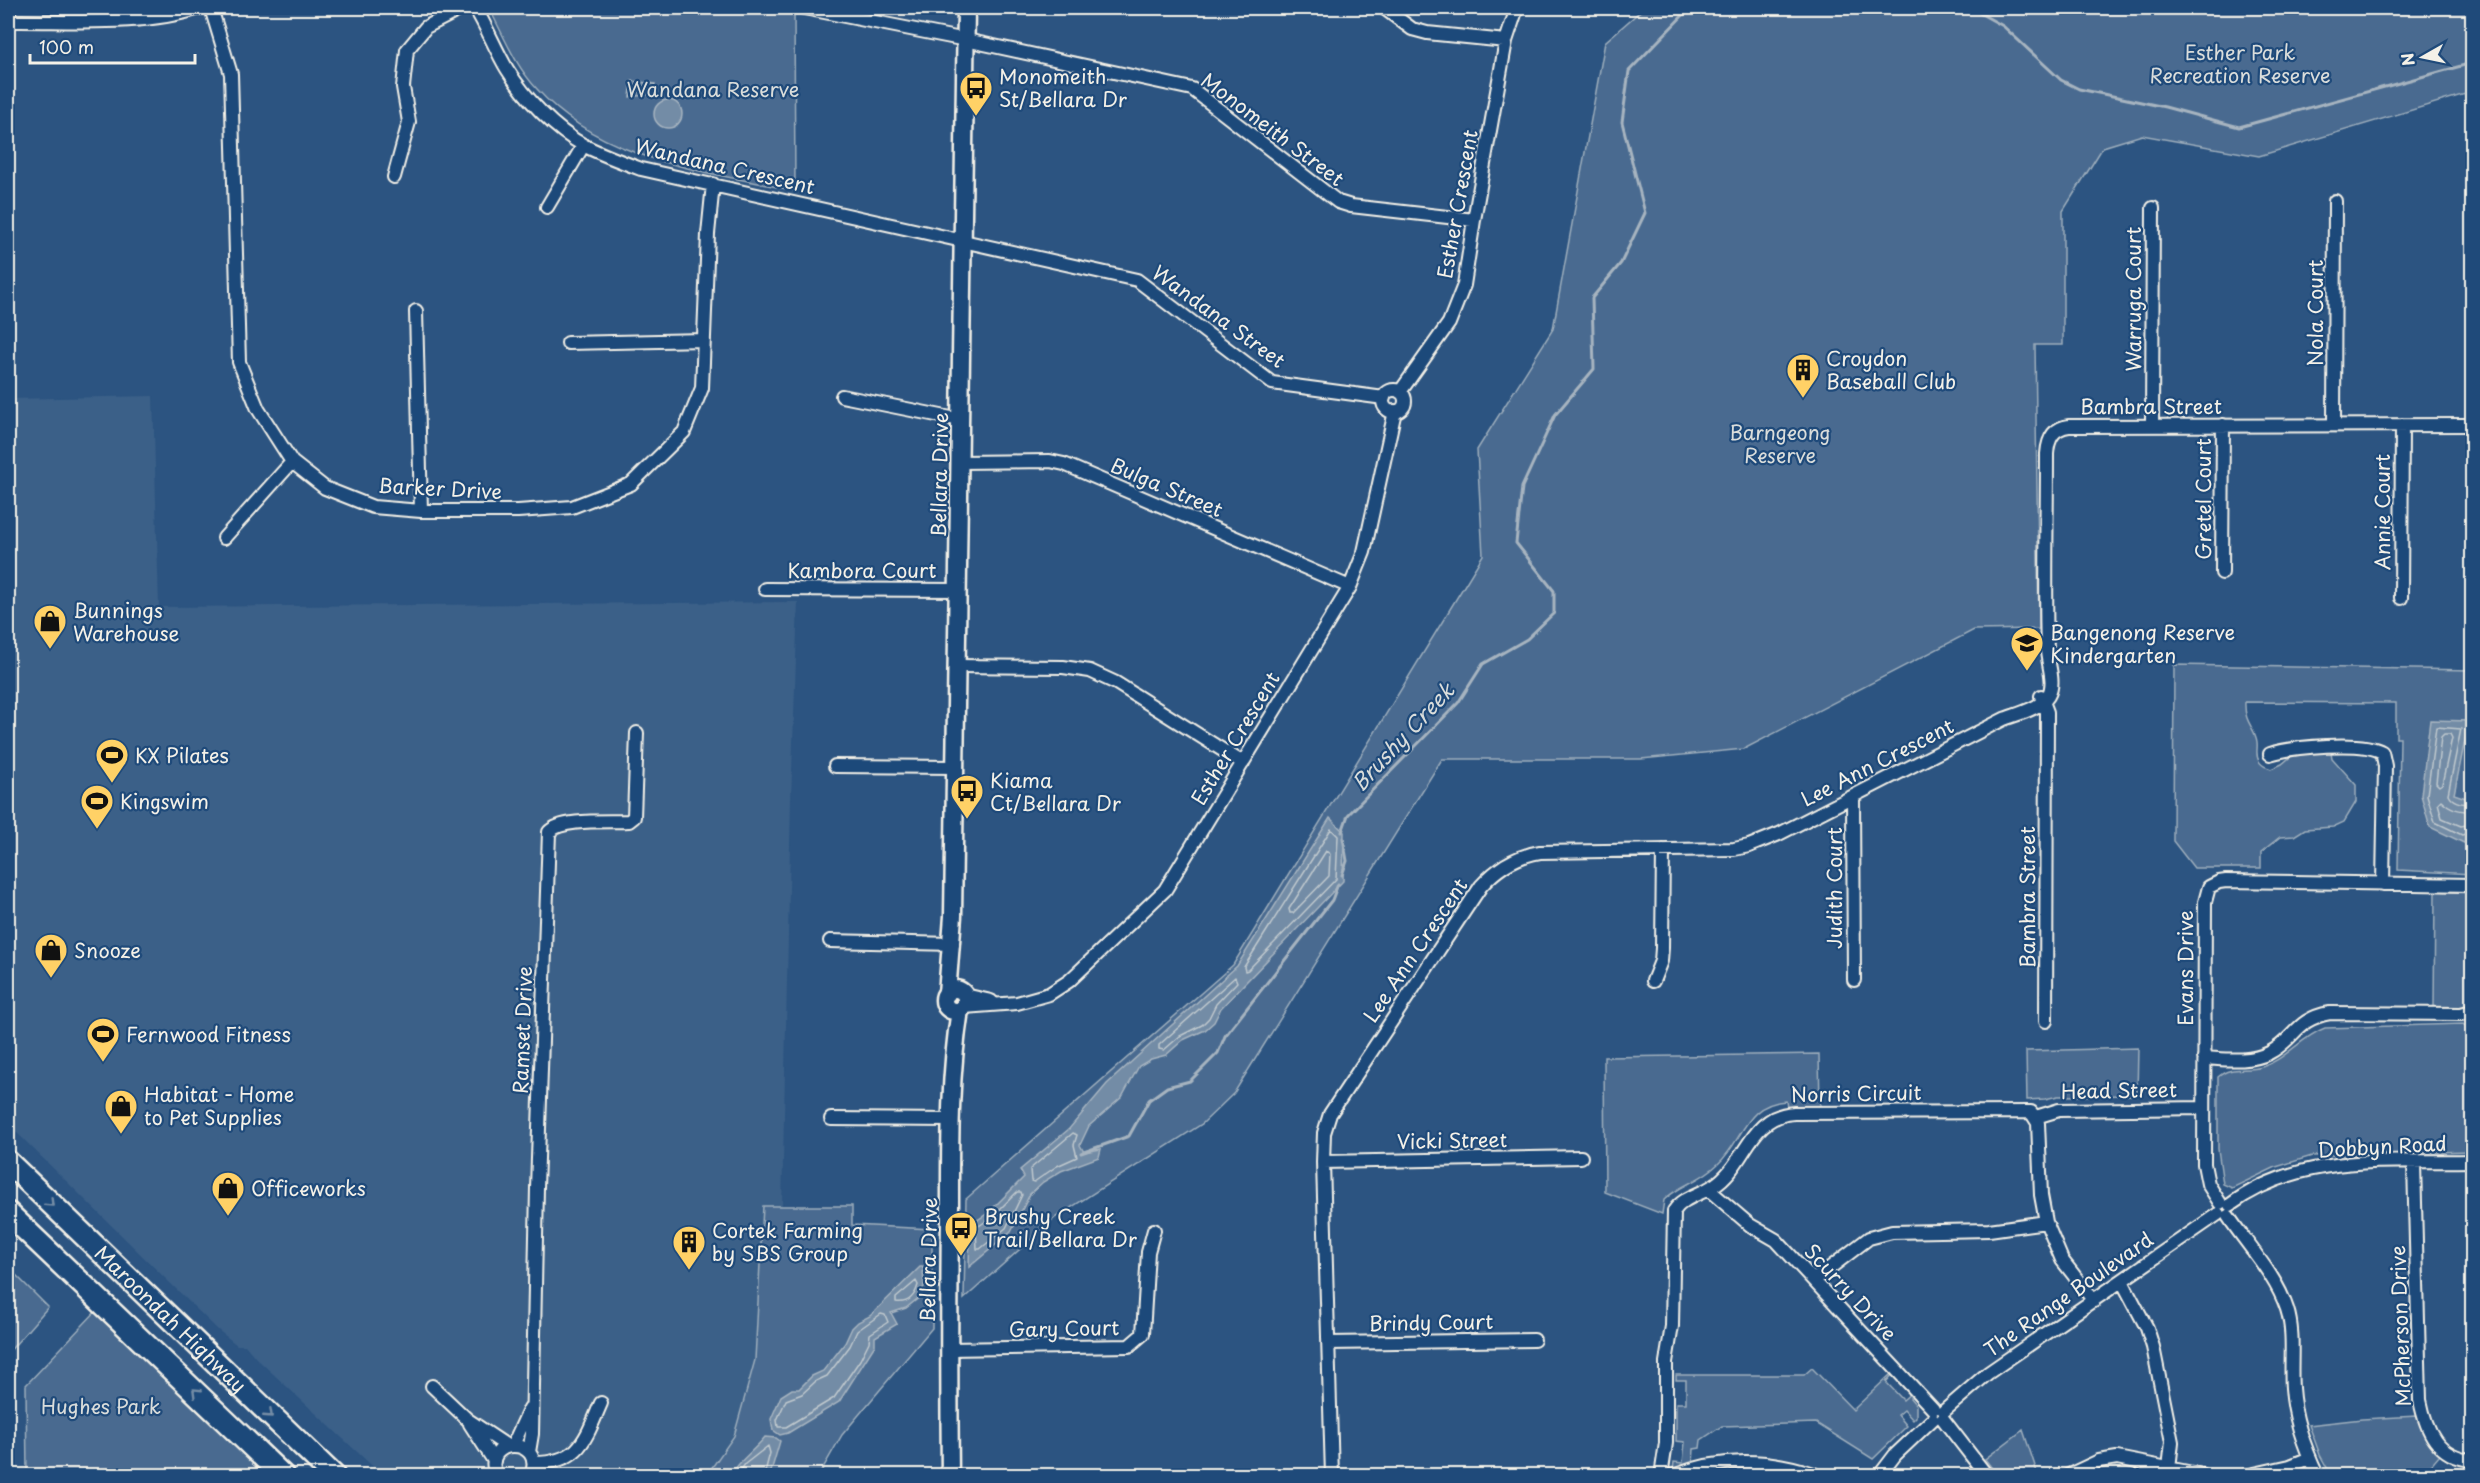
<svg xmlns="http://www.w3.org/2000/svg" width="2480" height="1483" font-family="'Playpen Sans',sans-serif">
<rect width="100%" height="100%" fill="#2c5481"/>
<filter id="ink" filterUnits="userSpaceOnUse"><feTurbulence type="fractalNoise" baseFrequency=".0167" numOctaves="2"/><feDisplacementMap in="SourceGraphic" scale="12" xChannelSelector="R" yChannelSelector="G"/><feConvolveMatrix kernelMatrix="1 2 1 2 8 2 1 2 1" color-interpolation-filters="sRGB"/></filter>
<g filter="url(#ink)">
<path fill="#3b6088" d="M153,396L159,607L798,602L791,800L782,1207H763L755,1360L734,1436L706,1475H382L256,1358L245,1345H237L218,1330L8,1124V399Z"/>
<path fill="#496b90" stroke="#9eaebc" stroke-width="1.5" d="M489,8H794L795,191C704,170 602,162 537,89C514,64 504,36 489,8Z
M1644,8H2472V92L2259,156L2142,135L2103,147L2063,211V345H2035L2039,629L1974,630L1744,749L1641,759H1442L1234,1093L1202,1124L1056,1217L964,1299L966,1199L1233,965L1483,555L1477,450L1553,329L1605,42Z
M2174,665L2472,670V874L2398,870L2400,738H2396V703L2245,702C2244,724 2255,727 2257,742C2258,749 2255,755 2259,761C2261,766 2266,767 2271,769L2282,764L2295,753L2331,752L2332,758L2356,785V802L2344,822L2333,827L2305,829L2294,836L2280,837L2261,852V868H2194L2173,841Z
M2435,891L2472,893V1006L2465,1009H2434Z
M2463,1024L2472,1032V1147L2468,1151L2312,1156L2276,1167L2232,1188L2223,1184L2218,1149V1077C2231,1065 2246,1072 2262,1067C2286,1059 2301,1037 2325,1028Z
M2138,1048L2137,1095L2058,1096L2045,1099L2027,1100L2026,1051Z
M1819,1054L1820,1106L1787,1108L1786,1101C1744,1104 1744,1140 1718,1164C1701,1181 1679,1185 1664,1200L1662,1214L1605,1192L1604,1057Z
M763,1206H852V1225L932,1229V1328L842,1435L819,1475L706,1476L734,1436L755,1360Z
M8,1267L48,1307L8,1353Z
M100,1307L268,1475H27L26,1385Z
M1812,1368L1853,1410L1892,1373L1893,1374L1886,1382L1903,1400L1911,1393L1910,1398L1916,1405V1417L1913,1420L1904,1410L1898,1415L1907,1426L1873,1459L1816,1423L1722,1426L1701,1440L1700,1448L1694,1449L1693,1464L1673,1470L1674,1462L1683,1463L1685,1442L1676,1441V1403H1686V1380H1676V1375H1804Z
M2417,1416L2440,1455L2423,1475H2331L2320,1455L2309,1425L2362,1419Z
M2023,1430L2038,1475H1997L1985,1459Z"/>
<path fill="#738ca6" stroke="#a7b4c0" stroke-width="1.5" d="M632,81L655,84L653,94L630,97Z
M654 114a14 14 0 1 1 28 0a14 14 0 1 1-28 0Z
M2430,720L2469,721L2454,794L2466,798L2472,787V836L2464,843L2430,827L2421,795Z
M1330,818L1344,832L1343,881L1221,1008L1214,1022L1205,1030L1183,1040L1166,1055L1151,1059L1139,1066L1122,1097L1089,1126L1080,1145L1084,1152L1101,1149L1099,1157L1061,1171L1043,1182L1030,1194L1011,1232L969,1267L970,1225L988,1213L1024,1177L1020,1170L1069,1129L1107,1084L1237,966Z
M920,1267H923L924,1286L921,1296L906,1308L891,1313L897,1324L875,1337V1345L839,1402L788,1433L780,1435L773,1430L771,1419L781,1396L792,1389H799L812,1376L823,1371L845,1343L852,1328L858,1322L870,1316Z
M765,1437L776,1438L780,1441L770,1475H731C739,1460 754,1451 765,1437Z"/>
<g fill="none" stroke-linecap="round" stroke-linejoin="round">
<path stroke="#c0c9ce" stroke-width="1.5" d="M2444,734H2450L2452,738L2442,784L2439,786L2436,783L2441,737Z
M2472,799L2469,803C2462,805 2451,801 2448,794L2461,729L2436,727L2427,795L2435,822L2462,835L2472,832
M2472,810C2461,813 2449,808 2441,800L2438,803L2442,818L2461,826L2472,824
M1331,829L1338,836L1336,879L1248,970L1245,971L1244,967Z
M1326,851L1330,854L1329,876L1293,913H1290L1289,909Z
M1235,977L1237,982L1216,1004L1209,1018L1202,1025L1180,1036L1164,1050L1159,1049V1045Z
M1073,1133L1077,1135L1074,1145L1077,1157L1057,1166L1034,1182L1031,1181L1030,1169Z
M1017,1192H1021L1022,1195L1006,1228L980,1249H977L976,1228L992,1217Z
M916,1281L918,1285C915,1296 908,1304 896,1302V1298Z
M881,1314L885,1315L888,1322L870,1334L869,1342L860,1360L834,1398L786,1427H778L777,1420L786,1400L802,1394L816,1381L827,1376L850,1346L857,1331Z
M737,1476L745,1464L768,1446L770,1453L764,1476"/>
<path stroke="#a7b4c0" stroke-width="3" d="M1973,8L1974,10L2003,26L2061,80L2079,89L2165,107L2239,127L2472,63
M1342,832L1348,815L1458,703L1483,664L1527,639L1554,613V591L1516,543L1522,487L1555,415L1594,369L1592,298L1621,263L1645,213L1622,122L1629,71L1690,8
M1342,875L1347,861L1343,838
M1081,1153L1129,1136L1149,1100L1167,1087L1190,1081L1218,1053L1225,1036L1332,900L1338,884"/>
<g stroke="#f4f1e8" stroke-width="16">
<path id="street" d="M211,8L231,74L239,362L258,409L292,462L325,488L373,507L421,511H518L572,507L631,484L684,432L702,388L708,234L713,184
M475,8C487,27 495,49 507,69C525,98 555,130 585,146C603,155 622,162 641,169L1137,280L1272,383L1384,398
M804,8L966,40L1192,89L1338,202L1351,206L1474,220
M1384,8L1412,29L1427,33L1506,41
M8,21C69,20 141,27 200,8
M394,177L409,122L403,87L407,50L426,27L463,8
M547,207L583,146
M416,311L421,511
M568,343L704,340
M1383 401a11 11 0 1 1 22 0a11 11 0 1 1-22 0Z
M1400,392L1449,323L1464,285L1474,220L1506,41L1517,8
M842,396L961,420
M2334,425L2335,201
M2152,426L2153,208
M960,462L1050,461L1064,464L1350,587
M224,538L292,462
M2222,573L2223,425
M765,589L959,590
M2401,598L2402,425
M957,666L1063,667L1090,671L1116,683L1243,763
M2041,696L2047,712L2046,1021
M2270,754C2292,747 2362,740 2382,752L2385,766L2383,884
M835,766L956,767
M1853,797L1854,980
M830,941L953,944
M1653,981L1661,961L1662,948L1663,850
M965,995L991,1001
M964,1007L1017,1003L1049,994L1069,981L1165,890L1350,587L1364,552L1395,411
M2204,1058C2225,1059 2249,1063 2269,1053C2296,1039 2295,1019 2330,1013L2461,1014L2472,1011
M2036,1117L2059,1110L2204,1108
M831,1119L950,1120
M1323,1162L1581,1157
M2414,1163L2420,1400C2426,1430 2437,1457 2472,1460
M1708,1189L1750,1225L1776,1240L1933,1409
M2220,1203L2208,1184L2204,1164L2205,902L2209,887L2219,882L2226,881L2472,885
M2230,1205C2301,1152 2389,1163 2472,1161
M2228,1216C2247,1245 2276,1275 2287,1309C2295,1334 2290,1362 2292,1388C2294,1419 2304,1447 2318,1476
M1814,1280L1869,1238L1892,1232L1989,1230L2046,1222
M2122,1281L2147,1328L2153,1347L2172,1442L2169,1468
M1329,1343L1534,1340
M948,1349L1129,1346L1143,1334L1148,1252L1154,1230
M432,1386L468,1420L507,1446
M1944,1411L1988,1373L2218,1214
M1943,1419L1987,1476
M470,1424L494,1461
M513,1445L530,1408
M529,1452L532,1434L537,1188L549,832C561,818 610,822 629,821L634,817L637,733
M534,1463C580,1463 585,1440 601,1403
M496,1476C480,1436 547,1436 531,1476
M1332,1476L1323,1162L1324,1133L1330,1114L1481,886C1497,868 1515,856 1540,852L1734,849L1749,846L1779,834L2004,719C2017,714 2040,709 2048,696C2056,683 2048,665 2047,651C2045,586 2047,520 2047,454C2048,439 2053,428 2069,426L2472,425
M1661,1476L1666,1443V1362L1672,1326L1674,1211C1683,1197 1700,1195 1713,1186C1747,1165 1748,1116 1794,1113L2031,1112L2038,1123L2041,1195L2046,1222L2062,1260L2094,1301
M1673,1476C1719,1458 1767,1458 1814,1474
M1879,1476L1895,1455L1933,1419
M2067,1476L2099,1461L2117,1458L2208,1476
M2245,1476L2290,1466L2310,1458"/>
</g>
<g stroke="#f4f1e8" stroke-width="21">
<path id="secondary" d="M944 1000a11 11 0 1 1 22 0a11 11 0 1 1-22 0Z
M947,994L953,916L966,8
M950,1476C949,1389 949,1302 950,1215C950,1147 949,1078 960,1010"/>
</g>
<g stroke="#f4f1e8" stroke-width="26">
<g id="highway">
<path id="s1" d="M8,1162L334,1476"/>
<path d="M8,1213L283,1476"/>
</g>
</g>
<use href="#street" stroke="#1f4a7a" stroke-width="12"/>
<use href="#secondary" stroke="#1f4a7a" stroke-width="16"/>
<use href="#highway" stroke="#1f4a7a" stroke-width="21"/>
</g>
<defs><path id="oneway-chevron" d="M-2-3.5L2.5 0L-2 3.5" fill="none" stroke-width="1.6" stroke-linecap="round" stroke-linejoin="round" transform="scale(1.5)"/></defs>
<g stroke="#748da6">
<use href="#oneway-chevron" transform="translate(50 1203) rotate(44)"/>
<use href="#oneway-chevron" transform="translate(196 1392) rotate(-136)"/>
<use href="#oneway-chevron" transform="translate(269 1414) rotate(43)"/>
</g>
</g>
<defs>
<g id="bus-pin" transform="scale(1.725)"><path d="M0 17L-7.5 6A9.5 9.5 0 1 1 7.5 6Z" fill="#ffd166" stroke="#1f4a7a"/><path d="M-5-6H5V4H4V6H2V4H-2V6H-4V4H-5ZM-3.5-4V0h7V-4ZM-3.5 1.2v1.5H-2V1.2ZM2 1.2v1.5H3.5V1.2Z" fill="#111"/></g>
<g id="building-pin" transform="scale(1.725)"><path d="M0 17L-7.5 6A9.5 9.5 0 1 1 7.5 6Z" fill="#ffd166" stroke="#1f4a7a"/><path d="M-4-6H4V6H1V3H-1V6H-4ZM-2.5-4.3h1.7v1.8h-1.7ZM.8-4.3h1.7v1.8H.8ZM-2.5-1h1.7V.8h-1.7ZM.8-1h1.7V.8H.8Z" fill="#111"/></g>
<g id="shop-pin" transform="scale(1.725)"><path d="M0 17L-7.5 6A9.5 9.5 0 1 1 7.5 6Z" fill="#ffd166" stroke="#1f4a7a"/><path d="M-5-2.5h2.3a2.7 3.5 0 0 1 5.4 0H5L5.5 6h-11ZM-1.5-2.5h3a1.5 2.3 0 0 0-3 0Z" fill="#111"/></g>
<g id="school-pin" transform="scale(1.725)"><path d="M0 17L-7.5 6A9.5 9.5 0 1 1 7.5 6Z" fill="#ffd166" stroke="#1f4a7a"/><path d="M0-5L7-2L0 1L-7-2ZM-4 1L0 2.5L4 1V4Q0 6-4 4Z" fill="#111"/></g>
<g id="stadium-pin" transform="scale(1.725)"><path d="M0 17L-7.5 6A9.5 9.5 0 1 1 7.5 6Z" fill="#ffd166" stroke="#1f4a7a"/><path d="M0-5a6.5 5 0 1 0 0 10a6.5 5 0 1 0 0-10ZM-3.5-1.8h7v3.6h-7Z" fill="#111"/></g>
</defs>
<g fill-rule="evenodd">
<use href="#bus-pin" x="976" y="88"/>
<use href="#building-pin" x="1803" y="370"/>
<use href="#shop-pin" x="50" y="621"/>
<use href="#school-pin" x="2027" y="643"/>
<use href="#stadium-pin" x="112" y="755"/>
<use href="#bus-pin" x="967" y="791"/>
<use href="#stadium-pin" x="97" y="801"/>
<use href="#shop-pin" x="51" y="950"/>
<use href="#stadium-pin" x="103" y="1034"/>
<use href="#shop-pin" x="121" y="1106"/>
<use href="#shop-pin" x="228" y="1188"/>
<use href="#bus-pin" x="961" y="1228"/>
<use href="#building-pin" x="689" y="1242"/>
</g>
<g text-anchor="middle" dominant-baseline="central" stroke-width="4.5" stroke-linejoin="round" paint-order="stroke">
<g font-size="20" fill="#dadddb" stroke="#1f4a7a">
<text x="2240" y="52">Esther Park<tspan x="2240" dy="23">Recreation Reserve</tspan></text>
<text x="713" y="89">Wandana Reserve</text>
<text x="1780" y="432">Barngeong<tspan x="1780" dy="23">Reserve</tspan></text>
<text x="101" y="1406">Hughes Park</text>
</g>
<g font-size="20" fill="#f4f1e8" stroke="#1f4a7a" text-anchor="start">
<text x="999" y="76">Monomeith<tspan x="999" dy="23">St/Bellara Dr</tspan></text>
<text x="1826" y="358">Croydon<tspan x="1826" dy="23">Baseball Club</tspan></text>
<text x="73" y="610">Bunnings<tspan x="73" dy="23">Warehouse</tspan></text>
<text x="2050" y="632">Bangenong Reserve<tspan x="2050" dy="23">Kindergarten</tspan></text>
<text x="135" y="755">KX Pilates</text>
<text x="990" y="780">Kiama<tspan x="990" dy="23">Ct/Bellara Dr</tspan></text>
<text x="120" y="801">Kingswim</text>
<text x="74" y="950">Snooze</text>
<text x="126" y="1034">Fernwood Fitness</text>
<text x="144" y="1094">Habitat - Home<tspan x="144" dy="23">to Pet Supplies</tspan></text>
<text x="251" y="1188">Officeworks</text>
<text x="984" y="1216">Brushy Creek<tspan x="984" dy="23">Trail/Bellara Dr</tspan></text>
<text x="712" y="1230">Cortek Farming<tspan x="712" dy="23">by SBS Group</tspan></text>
</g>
<g font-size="20" fill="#f4f1e8" stroke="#1f4a7a">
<text transform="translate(1273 129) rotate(37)">Monomeith Street</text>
<text transform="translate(725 166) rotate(13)">Wandana Crescent</text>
<text transform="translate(1457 204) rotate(-80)">Esther Crescent</text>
<text transform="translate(2133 299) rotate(-90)">Warruga Court</text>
<text transform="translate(2315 313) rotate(-90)">Nola Court</text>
<text transform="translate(1219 316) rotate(36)">Wandana Street</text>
<text x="2151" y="406">Bambra Street</text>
<text transform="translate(939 475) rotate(-89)">Bellara Drive</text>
<text transform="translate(1167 487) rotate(23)">Bulga Street</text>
<text transform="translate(440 488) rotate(3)">Barker Drive</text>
<text transform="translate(2203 499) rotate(-90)">Gretel Court</text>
<text transform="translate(2382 512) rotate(-90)">Annie Court</text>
<text x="862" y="570">Kambora Court</text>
<text transform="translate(1235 738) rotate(-59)">Esther Crescent</text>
<text transform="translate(1877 762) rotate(-27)">Lee Ann Crescent</text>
<text transform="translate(1834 888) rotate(-90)">Judith Court</text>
<text transform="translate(2027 897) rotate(-90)">Bambra Street</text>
<text transform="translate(1415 950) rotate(-56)">Lee Ann Crescent</text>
<text transform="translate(2185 968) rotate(-90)">Evans Drive</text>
<text transform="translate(522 1030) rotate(-88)">Ramset Drive</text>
<text transform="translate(2119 1090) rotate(-1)">Head Street</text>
<text transform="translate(1856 1093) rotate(-1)">Norris Circuit</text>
<text transform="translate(1452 1140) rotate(-1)">Vicki Street</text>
<text transform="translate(2382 1146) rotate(-3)">Dobbyn Road</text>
<text transform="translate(928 1260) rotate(-89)">Bellara Drive</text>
<text transform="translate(1851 1292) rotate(47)">Scurry Drive</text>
<text transform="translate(2068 1294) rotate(-35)">The Range Boulevard</text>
<text stroke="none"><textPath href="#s1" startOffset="226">Maroondah Highway</textPath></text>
<text transform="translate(1431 1322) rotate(-1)">Brindy Court</text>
<text transform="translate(2400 1326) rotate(-92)">McPherson Drive</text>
<text transform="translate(1064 1328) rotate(-1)">Gary Court</text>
</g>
<g font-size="21" font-style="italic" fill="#dadddb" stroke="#1f4a7a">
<text transform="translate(1402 736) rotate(-47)">Brushy Creek</text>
</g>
</g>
<rect width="2480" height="1483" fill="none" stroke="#1f4a7a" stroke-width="30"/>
<rect x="15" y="15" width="2450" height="1453" fill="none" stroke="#f4f1e8" stroke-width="2" filter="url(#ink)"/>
<g transform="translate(2423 57) rotate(261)" stroke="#1f4a7a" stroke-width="4.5" paint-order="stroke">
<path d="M0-4.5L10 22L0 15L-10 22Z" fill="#f4f1e8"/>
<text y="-9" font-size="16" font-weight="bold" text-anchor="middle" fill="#f4f1e8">N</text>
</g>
<path d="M30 54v9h165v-9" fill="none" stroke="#f4f1e8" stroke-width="3"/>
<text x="39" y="54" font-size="18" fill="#f4f1e8" stroke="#1f4a7a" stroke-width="4.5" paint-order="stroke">100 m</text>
</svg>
